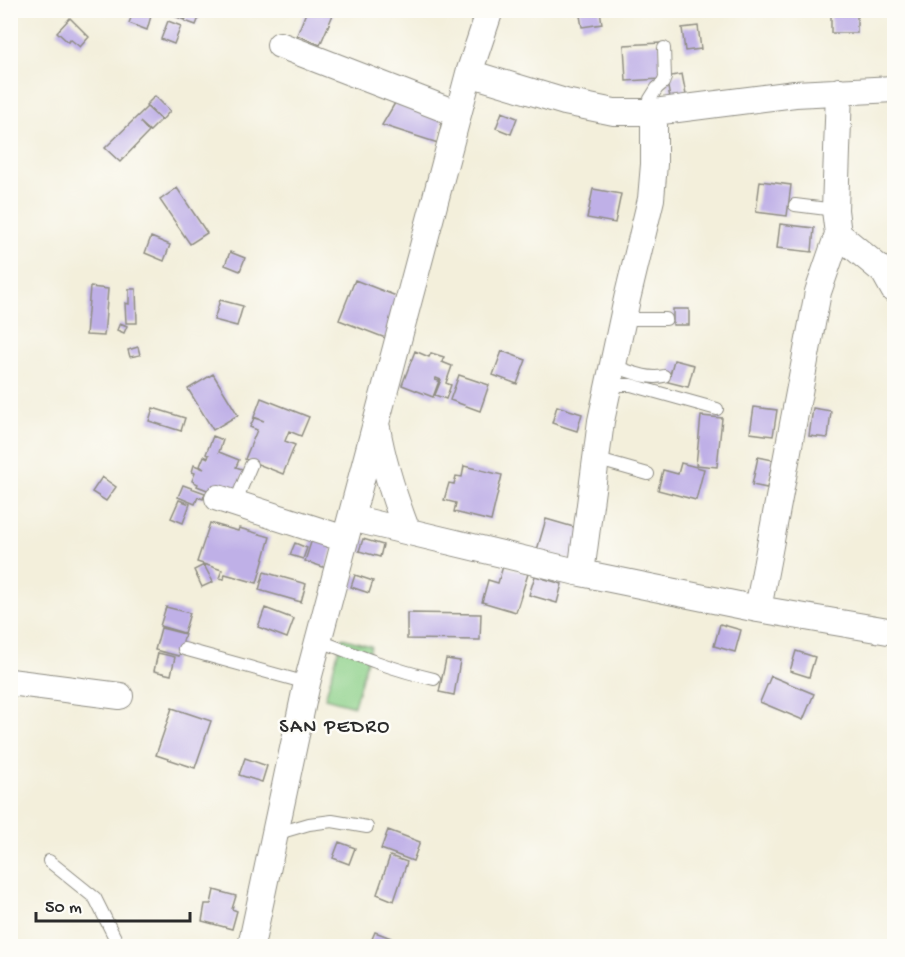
<svg xmlns="http://www.w3.org/2000/svg" width="905" height="957" font-family="'Gochi Hand',sans-serif">
<rect width="100%" height="100%" fill="#fdfcf7"/>
<filter id="ink" filterUnits="userSpaceOnUse"><feTurbulence type="fractalNoise" baseFrequency=".0167" numOctaves="2"/><feDisplacementMap in="SourceGraphic" scale="12" xChannelSelector="R" yChannelSelector="G"/><feConvolveMatrix kernelMatrix="1 2 1 2 8 2 1 2 1" color-interpolation-filters="sRGB"/></filter>
<filter id="wash" filterUnits="userSpaceOnUse"><feTurbulence type="fractalNoise" baseFrequency=".008" numOctaves="4" result="noise"/><feDisplacementMap in="SourceGraphic" scale="24" xChannelSelector="R" yChannelSelector="G"/><feGaussianBlur stdDeviation="1.35" result="paint"/><feColorMatrix in="noise" values="0 0 0 0 0 0 0 0 0 0 0 0 0 0 0 0 0 1.4 0 .05"/><feComposite in="paint" operator="in"/></filter>
<g filter="url(#wash)">
<rect width="100%" height="100%" fill="#f3efdb"/>
<path fill="#8dd089" stroke="#5c7e5a" stroke-width="1.5" d="M342,638L371,646L354,706L325,698Z"/>
<g id="blocks">
<path fill="#bfb0e7" d="M134,10L151,16L147,30L129,23Z
M160,10H188L184,20Z
M189,10H202L196,25L185,21Z
M307,10H335L320,45L297,35Z
M579,10H600L602,24L582,27Z
M831,10H857V33H831Z
M70,18L89,37L80,47L70,39L68,42L57,32Z
M168,21L181,26L174,44L161,39Z
M698,26L701,49L685,51L682,28Z
M660,43L661,79L626,81L624,45Z
M682,74L686,95L670,98L666,77Z
M155,96L170,111L162,120L146,105Z
M395,103L442,119L438,143L382,125Z
M147,107L161,120L150,131L140,122L149,132L120,162L105,148Z
M502,112L517,118L511,134L496,128Z
M760,181L791,185L787,216L756,212Z
M177,188L207,233L190,244L160,200Z
M593,189L621,194L615,223L587,218Z
M780,224L814,228L812,252L777,248Z
M151,237L170,245L164,261L145,253Z
M230,252L245,258L240,271L225,265Z
M355,280L404,299L388,339L339,320Z
M90,287L108,289L104,336L86,335Z
M129,289H136L137,323H126L125,303L129,304Z
M220,300L243,306L237,326L214,320Z
M673,309H689V325H673Z
M120,323L127,326L124,333L117,330Z
M138,347L140,355L130,357L128,350Z
M415,351L429,357L431,353L444,357L442,362L452,366L446,383L451,385L446,399L435,395L441,380L436,378L435,380L439,381L433,397L402,385Z
M502,351L526,360L517,384L493,375Z
M674,360L694,365L688,387L668,382Z
M213,374L238,415L213,430L188,389Z
M459,375L489,385L480,411L450,400Z
M261,398L309,417L301,436L289,431L285,441L295,445L283,474L245,459L257,430L250,427L254,418L264,421L254,417Z
M557,406L582,414L577,431L552,423Z
M754,407L777,410L773,436L750,433Z
M153,408L185,418L181,431L149,421Z
M813,408L831,411L828,438L809,436Z
M701,416L722,418L717,467L696,465Z
M213,436L223,440L219,452L239,460L236,467L245,470L233,500L197,486L198,484L192,481L195,473L192,472L194,465L204,469L200,466L204,456L208,458L209,455L206,454Z
M758,457L773,460L767,488L752,485Z
M681,463L704,469L696,500L658,490L663,470L678,474Z
M464,466L502,475L491,521L454,512L456,503L444,500L449,483L454,484L456,476L462,477Z
M102,477L116,487L106,501L92,492Z
M183,485L205,493L203,499L198,497L195,504L178,497Z
M179,500L190,504L183,523L171,518Z
M546,519L584,530L575,561L537,550Z
M210,523L238,531L239,528L270,537L257,583L225,574L224,579L219,578L222,570L197,562Z
M314,533L335,540L326,568L305,561Z
M363,539L383,545L380,557L359,551Z
M295,543L307,548L303,559L290,555Z
M204,565L213,582L202,587L194,570Z
M503,566L528,574L516,612L482,602L488,580L498,583Z
M264,572L306,584L301,602L259,590Z
M355,575L373,581L369,593L351,587Z
M535,576L562,584L557,603L529,595Z
M166,607L190,613L184,633L160,626Z
M265,608L294,619L287,638L258,627Z
M407,613L481,614L480,640L407,639Z
M720,624L741,630L735,652L714,646Z
M161,628L185,634L179,656L155,650Z
M796,651L815,657L809,677L790,671Z
M158,653L175,657L171,675L154,671Z
M446,659L460,661L454,695L439,692Z
M771,676L814,694L803,720L760,702Z
M172,708L211,721L195,768L156,755Z
M245,758L267,766L262,782L239,775Z
M388,830L420,842L413,861L381,849Z
M339,842L355,848L349,864L333,858Z
M390,856L407,862L394,901L377,894Z
M214,890L236,896L232,909L237,911L232,929L202,921L205,904H211Z
M375,932L391,938L388,946H369Z"/>
</g>
</g>
<g filter="url(#ink)">
<use href="#blocks" fill-opacity="0" stroke="#8f8d83" stroke-width="1.5"/>
<g fill="none" stroke-linecap="round" stroke-linejoin="round">
<g stroke="#8f8d83" stroke-width="14">
<path id="lane" d="M647,112L650,99L657,88L663,83L665,78L664,48
M795,205L835,210
M623,319H666
M613,366C629,371 647,380 664,376
M609,390L620,385H631L717,409
M595,459L648,474
M235,503L251,465
M318,640C356,655 394,670 434,679
M184,649L307,683
M275,834L309,824L332,821L367,827
M49,861L95,898L119,946"/>
</g>
<g stroke="#8f8d83" stroke-width="28">
<path id="street" d="M280,45L458,114
M469,73L565,102L614,112H654L795,94L894,89
M838,234L884,272L894,290
M377,428C383,464 394,497 407,531
M218,498L345,539
M351,518L581,573L758,609L818,292L838,234L835,210L839,91
M581,573L601,421L627,299L651,199L654,164V112
M758,609L894,632
M10,682L120,696
M251,946L307,683L469,73L490,10"/>
</g>
<use href="#lane" stroke="#fff" stroke-width="12"/>
<use href="#street" stroke="#fff" stroke-width="26"/>
</g>
</g>
<g text-anchor="middle" dominant-baseline="central" stroke-width="5" stroke-linejoin="round" paint-order="stroke">
<g font-size="20" letter-spacing="1.5" fill="#2b2b2b" stroke="#fdfcf7">
<text x="335" y="728">SAN PEDRO</text>
</g>
</g>
<rect width="905" height="957" fill="none" stroke="#fdfcf7" stroke-width="36"/>
<path d="M36 912v9h154v-9" fill="none" stroke="#2b2b2b" stroke-width="3"/>
<text x="45" y="912" font-size="18" fill="#2b2b2b" stroke="#fdfcf7" stroke-width="4.5" paint-order="stroke">50 m</text>
</svg>
